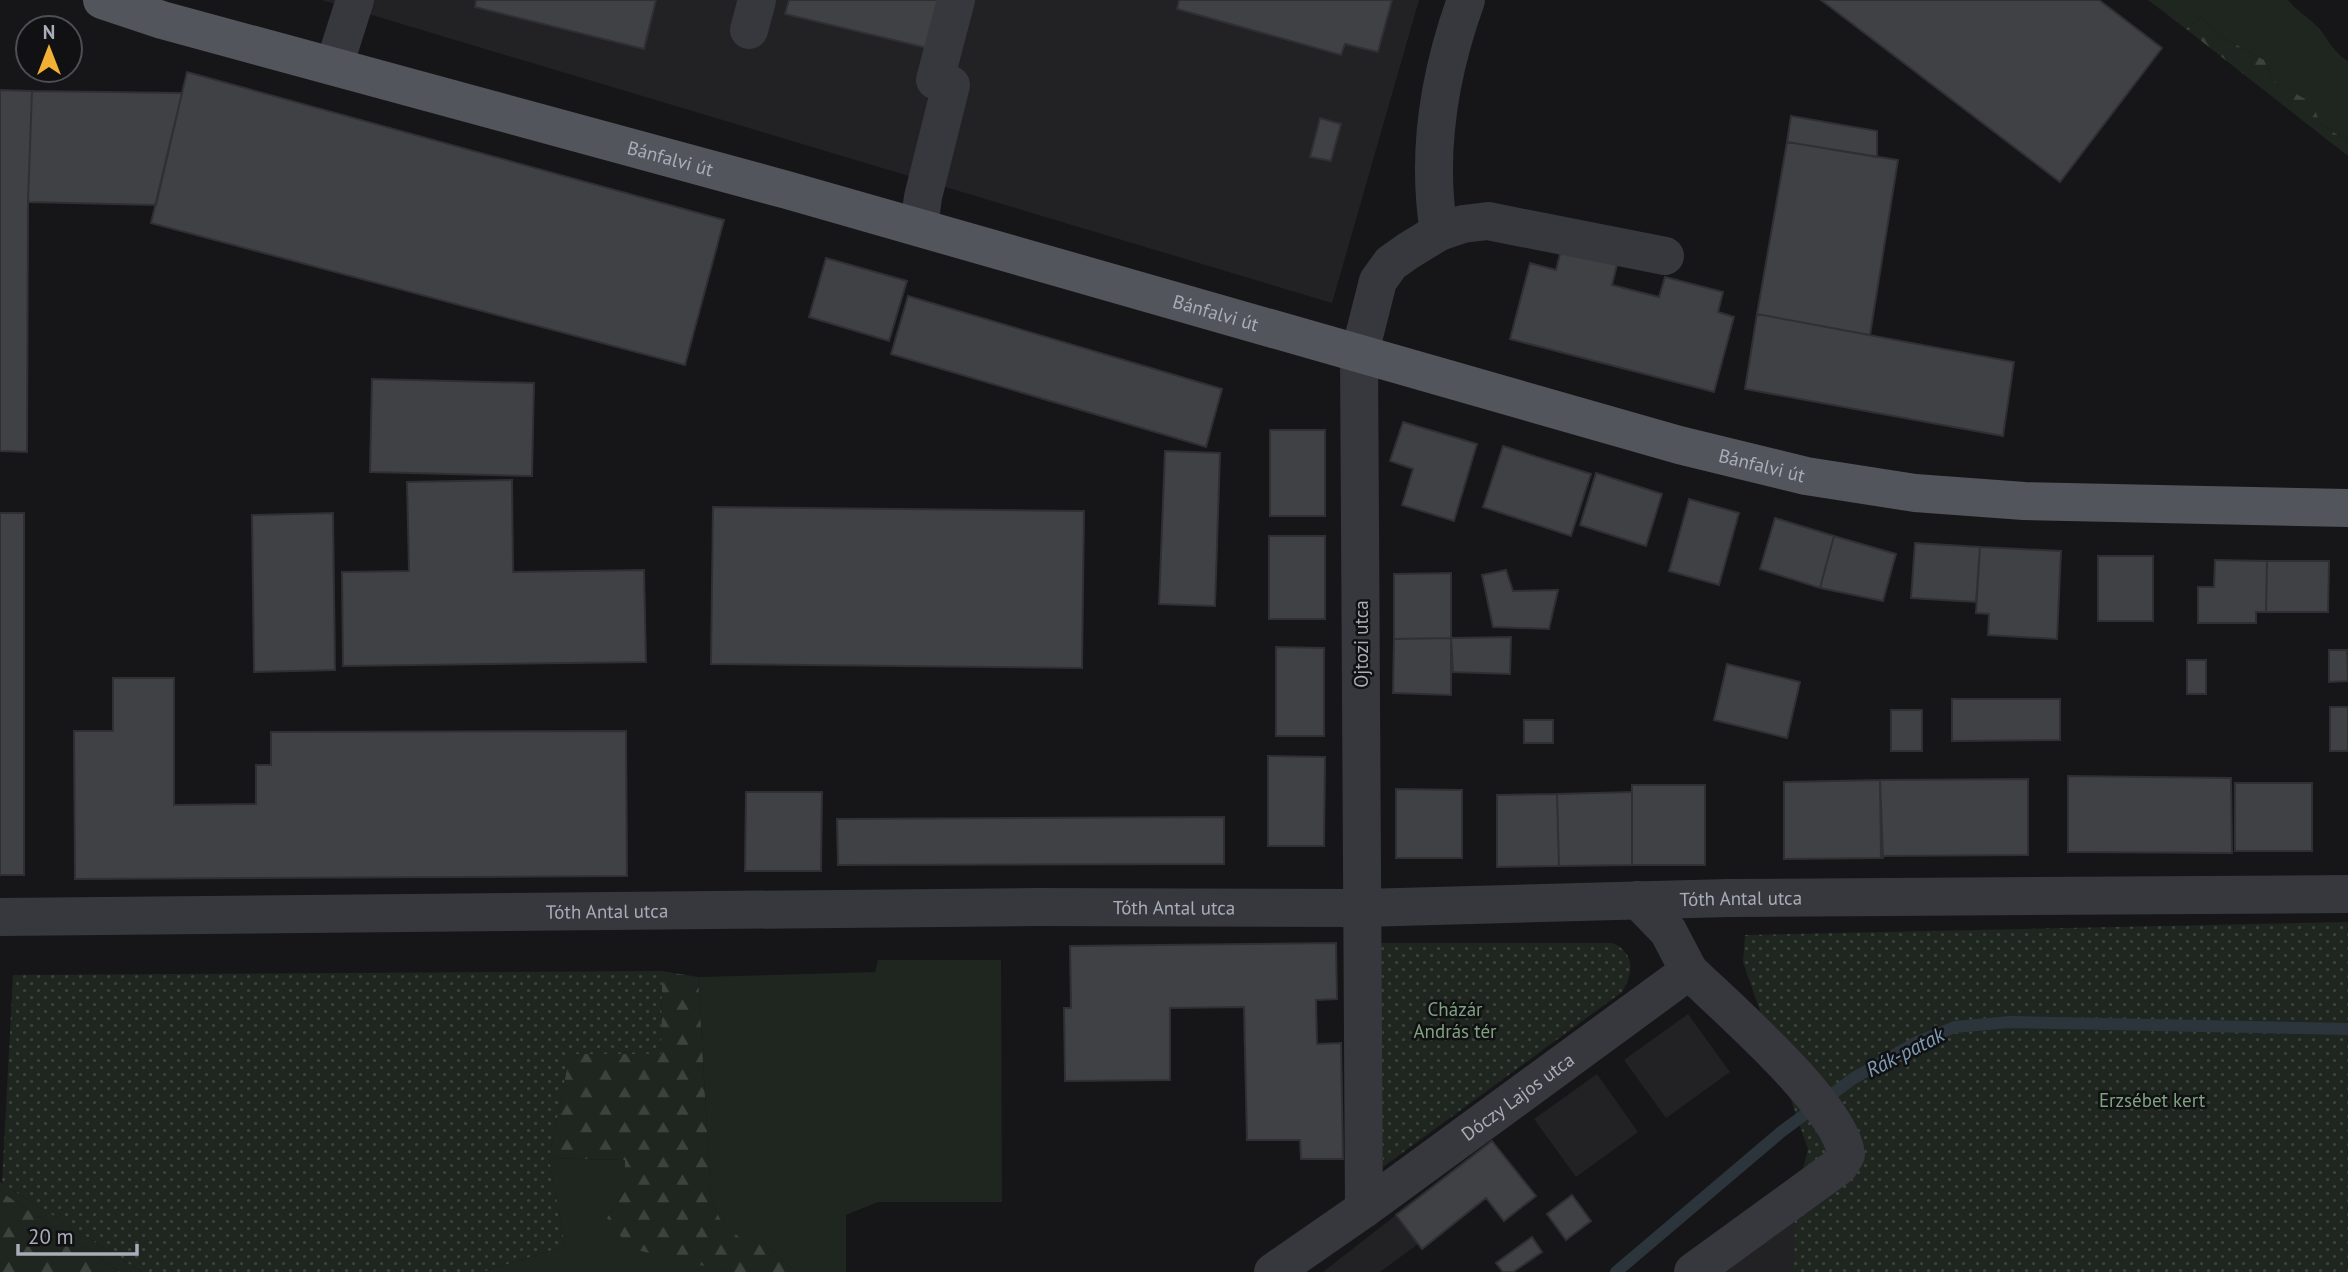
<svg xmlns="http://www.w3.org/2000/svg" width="2348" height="1272" font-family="'PT Sans',sans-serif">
<defs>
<pattern id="forest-firs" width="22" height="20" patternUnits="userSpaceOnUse" patternTransform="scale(1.75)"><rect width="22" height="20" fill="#1e261f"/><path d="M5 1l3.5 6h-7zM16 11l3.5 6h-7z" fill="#3c433d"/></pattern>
<pattern id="park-dots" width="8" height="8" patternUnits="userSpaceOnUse" patternTransform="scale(1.75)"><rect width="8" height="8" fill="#1e261f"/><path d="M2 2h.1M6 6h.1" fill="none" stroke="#3c433d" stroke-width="1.8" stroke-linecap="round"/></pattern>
</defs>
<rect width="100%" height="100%" fill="#161618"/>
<path fill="#222225" d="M322,0H1419L1332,303Z
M1688,1014L1730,1072L1666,1118L1624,1060Z
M1597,1074L1638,1132L1576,1177L1534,1119Z
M1795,1202L1810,1272H1707Z
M1396,1215L1418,1244L1380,1272H1323Z"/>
<path fill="#1e261f" d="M2148,0H2288C2297,11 2308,17 2318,27C2330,41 2331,50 2348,61V142L2320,123L2311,103L2274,81L2264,60L2222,37L2201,17L2186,29Z
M878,960H1001L1002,1202H878L846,1215V1272H795L762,1241H742L720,1219L711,1198L698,977L875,972Z
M549,1158L625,1160V1190L607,1218L693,1262L730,1272H482L565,1246Z
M0,1182L2,1183L142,1272H120L0,1191Z"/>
<path fill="url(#forest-firs)" d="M2201,17L2222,37L2264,60L2274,81L2312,103L2320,123L2348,142V156L2186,29Z
M662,971L698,977L711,1198L720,1219L742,1240L762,1241L795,1272H730L641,1251L622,1238L607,1218L625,1190V1160L549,1158L570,1053L661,1054Z
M0,1191L120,1272H0Z"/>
<path fill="url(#park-dots)" d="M2348,922V1272H1794L1795,1202L1808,1149L1743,962L1745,935Z
M1376,943H1612C1635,952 1634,973 1622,992L1383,1167Z
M662,971L661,1054H570L549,1158L565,1246L482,1272H142L2,1183L13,975Z"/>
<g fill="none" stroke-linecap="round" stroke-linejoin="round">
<path stroke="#2c353c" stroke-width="12" d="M1616,1272L1781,1132L1854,1078L1917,1042L1955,1027L2010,1022L2348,1029"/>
</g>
<path fill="#404145" stroke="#303034" stroke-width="2" d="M476,0H656L644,49L475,7Z
M789,0H938L927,48L785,14Z
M1179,0H1392L1378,52L1345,44L1341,55L1177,9Z
M1821,0H2099L2162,48L2060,182Z
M187,72L724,220L685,365L151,223Z
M0,90L32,91L28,202L27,452L0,451Z
M32,91L182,93L156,205L28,202Z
M1791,116L1877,131V157L1787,142Z
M1320,118L1341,124L1331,161L1310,157Z
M1787,142L1898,160L1870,335L1757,314Z
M1561,250L1617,265L1612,285L1659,297L1665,277L1723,292L1718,312L1734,317L1714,392L1510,339L1530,263L1556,270Z
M826,258L907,281L889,341L809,317Z
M908,296L1222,389L1206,447L891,354Z
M1757,314L2014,362L2003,436L1745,389Z
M372,379L534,383L532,476L370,472Z
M1403,422L1477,444L1454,521L1402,505L1413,469L1390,461Z
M1270,430H1325V516H1270Z
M1503,446L1591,474L1571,536L1483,507Z
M1165,451L1220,453L1215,606L1159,604Z
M1596,473L1662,494L1646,546L1580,525Z
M512,480L513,572L644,570L646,662L343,666L342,572L409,571L407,482Z
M1689,499L1739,513L1719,585L1669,571Z
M713,507L1084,511L1082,668L711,664Z
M0,513H24V875H0Z
M333,513L335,670L254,672L252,515Z
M1775,518L1834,536L1820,588L1760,569Z
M1269,536H1325V619H1269Z
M1834,536L1896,554L1883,601L1820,588Z
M1915,543L1980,547L1976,602L1911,598Z
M1980,547L2061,551L2057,639L1988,635L1989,614L1976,613Z
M2098,556H2153V621H2098Z
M2215,560L2267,561L2266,612H2256V623H2198V587H2214Z
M2267,561H2329L2328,612H2266Z
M1506,570L1513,591L1558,590L1549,629L1493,627L1482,575Z
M1451,573V638L1394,639V574Z
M1511,637L1510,674L1453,672L1451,638Z
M1451,638V695L1393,693L1394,639Z
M1276,647L1324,648V736H1276Z
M2329,650H2347L2348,681L2329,682Z
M2187,660H2206V694H2187Z
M1727,664L1800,682L1787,738L1714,720Z
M113,678H174V805L256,804V765H271V732L626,731L627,876L75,879L74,731H113Z
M1952,699H2060V740L1952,741Z
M2330,707H2348V751H2330Z
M1891,710H1922V751H1891Z
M1524,720H1553V743H1524Z
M1268,756L1325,757L1324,846H1268Z
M2068,776L2231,778L2232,853L2068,852Z
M2028,779V855L1881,856L1880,780Z
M1880,780L1883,858L1784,859V782Z
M2235,783H2312V851H2235Z
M1632,785H1705V865H1632Z
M1396,789L1462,790V858H1396Z
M746,792H822L821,871H745Z
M1632,792V865L1559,866L1557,794Z
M1557,794L1559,866L1497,867V795Z
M1224,817V864L838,865L837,819Z
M1336,943L1337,999L1316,1000L1317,1044L1341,1043L1343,1159H1301L1300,1140H1247L1244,1007L1170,1008V1080L1065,1081L1064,1008H1071L1070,946Z
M1492,1141L1536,1196L1504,1221L1486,1198L1422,1249L1396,1215Z
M1572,1195L1591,1221L1566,1240L1547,1214Z
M1532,1237L1542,1252L1513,1272H1503L1496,1263Z"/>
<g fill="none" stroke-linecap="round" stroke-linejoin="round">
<g stroke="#37383d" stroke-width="38">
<path d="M749,30L757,0"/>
<path d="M334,66L355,0"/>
<path d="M935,80L956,0"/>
<path d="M919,227L923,197L951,85"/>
<path d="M1439,232C1426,153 1439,75 1466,0"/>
<path id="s1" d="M0,917L1034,907L1362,908L1728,898L2348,894"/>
<path d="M1689,971C1726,1007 1842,1107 1846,1155L1839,1166L1693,1272"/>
<path d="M1364,1209L1359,356L1378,281L1391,263L1408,251L1439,232L1463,224L1488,221L1665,256"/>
<path id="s2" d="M1273,1272L1364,1209L1689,971L1668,931L1638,900"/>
</g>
<path stroke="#53555c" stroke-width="38" id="s3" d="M102,0L162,20L787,190L1679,445L1806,476L1915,493L2024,501L2348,508"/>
</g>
<g text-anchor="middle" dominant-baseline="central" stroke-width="5" stroke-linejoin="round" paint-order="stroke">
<g font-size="19" fill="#a8adb8" stroke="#111113">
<text stroke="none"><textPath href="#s3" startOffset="590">Bánfalvi út</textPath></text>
<text stroke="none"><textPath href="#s3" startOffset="1157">Bánfalvi út</textPath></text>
<text stroke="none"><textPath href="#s3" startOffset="1724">Bánfalvi út</textPath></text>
<text transform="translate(1361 644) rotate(-90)">Ojtozi utca</text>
<text stroke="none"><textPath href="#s1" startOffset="1741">Tóth Antal utca</textPath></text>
<text stroke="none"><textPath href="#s1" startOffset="1174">Tóth Antal utca</textPath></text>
<text stroke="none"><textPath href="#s1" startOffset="607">Tóth Antal utca</textPath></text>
<text stroke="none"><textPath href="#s2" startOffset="301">Dóczy Lajos utca</textPath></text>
</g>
<g font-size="19" fill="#7fa381" stroke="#111113">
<text x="1455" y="1009">Cházár<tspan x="1455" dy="22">András tér</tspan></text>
<text x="2152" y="1100">Erzsébet kert</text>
</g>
<g font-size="21" font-style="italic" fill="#7f9bb3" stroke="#111113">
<text transform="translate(1905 1052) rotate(-27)">Rák-patak</text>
</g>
</g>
<g transform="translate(49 49)"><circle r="33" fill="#111113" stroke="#4d4f55" stroke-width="2"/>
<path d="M0-5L12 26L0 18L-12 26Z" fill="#f2b134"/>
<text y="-10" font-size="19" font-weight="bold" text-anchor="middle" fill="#a8adb8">N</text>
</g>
<path d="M18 1244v10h119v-10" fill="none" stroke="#a8adb8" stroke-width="3.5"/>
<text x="28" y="1244" font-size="21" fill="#a8adb8" stroke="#111113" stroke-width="5" paint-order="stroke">20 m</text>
</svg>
